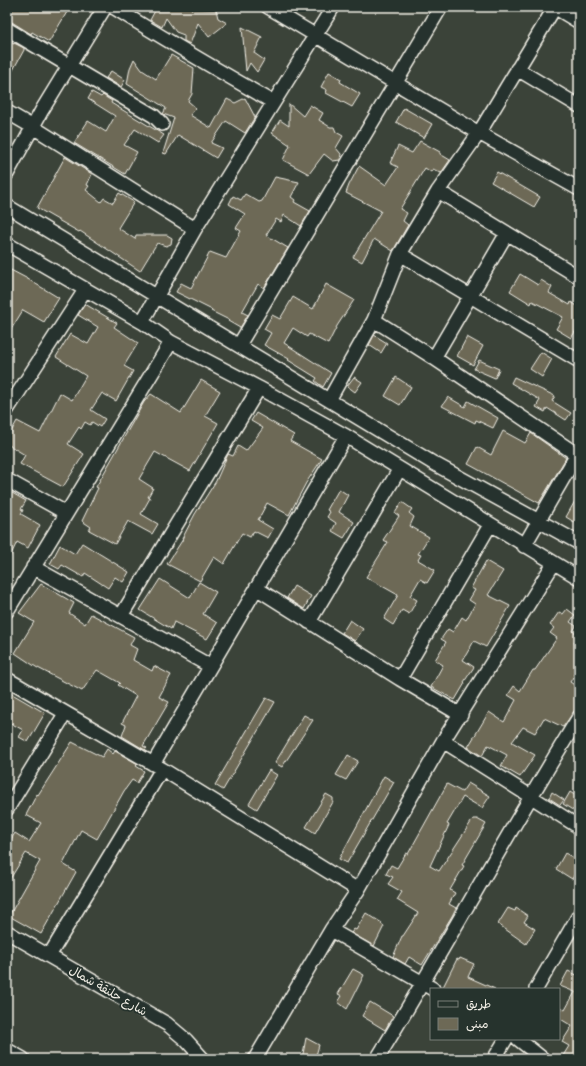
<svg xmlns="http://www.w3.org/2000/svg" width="586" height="1066" font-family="'Balsamiq Sans','Playpen Sans Arabic',sans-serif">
<rect width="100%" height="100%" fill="#3b4339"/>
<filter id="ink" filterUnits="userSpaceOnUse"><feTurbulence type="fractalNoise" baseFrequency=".025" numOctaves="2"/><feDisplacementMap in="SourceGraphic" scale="8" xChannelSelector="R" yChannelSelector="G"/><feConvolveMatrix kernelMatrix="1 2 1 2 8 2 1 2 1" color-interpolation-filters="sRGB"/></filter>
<g filter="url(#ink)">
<path fill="#6d6956" stroke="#f4f1e8" d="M7,7H70L49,42L32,32L31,34L7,19Z
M157,7H194L191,9L216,10L218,18L227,23L209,37L198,23L190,44L184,41V35L176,32L166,18L162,27L150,20Z
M242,27L262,37L254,53L264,60L257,72L250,63L246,71Z
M7,41L14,44V43L24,48V50L7,81Z
M171,55L194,68L192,94L188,101L196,108L190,115L211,128L227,99L235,103L245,98L255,117L245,133L226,121L211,143L222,148L216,158L178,135L166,154L163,153L174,118L163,114L166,108L127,84L130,68L134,59L142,70L156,79Z
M111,71L125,80L121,87L106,78Z
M329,72L341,79L340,82L360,94L352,107L326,93L327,90L321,87Z
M92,92L101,97L103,95L107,98L112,101L111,103L164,135L158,143L135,129L124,145L137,152L125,174L74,143L88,121L106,132L115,116L88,99Z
M289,104L303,116L310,105L323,113L319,120L330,127H334L336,132L343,136L336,148L341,154L340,160L333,161L324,154L309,174L283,160L290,145L272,133L280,120L289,126Z
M404,108L432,124L424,138L396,122Z
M420,141L440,152V154L450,160L441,173L433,169L431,172L425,168L400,209L407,213L403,221L408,225L393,251L374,239L362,262L353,257L381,211L346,193L349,185L359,166L386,185L398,167L390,163L398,146L412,153Z
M65,157L92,174L87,185L89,186L86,190L101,202L104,198L113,203L119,193L134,202L118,228L135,239L136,235H167L172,238L171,244L166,246L157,243L140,271L80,231L79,232L37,208Z
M497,172L540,197L534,207L491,182Z
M275,177L299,182L291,197L295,200L294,202L310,211L301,226L284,215L281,222L276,219L266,235L288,248L264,288L258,284L242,312L248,315L240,328L228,321L229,320L211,311L212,310L176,292L181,283L191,288L210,252L226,258L241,231L236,228L245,214L229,204L233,196L241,200L245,194L259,202L262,201Z
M7,268L26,278L59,298L44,322L23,310L7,336Z
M520,274L538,285L541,280L552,287L549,293L570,305L571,302L579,307V326L571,338L556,329L563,317L532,301L531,304L510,291Z
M326,284L354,300L337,326L328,344L309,334L307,337L293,328L284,343L331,373L323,387L315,381L317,378L288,360L289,359L264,345L271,333L264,329L272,315L280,319L293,297L313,309Z
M85,304L117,323L114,327L138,343L124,366L133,371L116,401L102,393L91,410L105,419L100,427L92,422L90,425L85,422L81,429L79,427L68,444L84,454L63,487L20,464L25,455L7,444V439L17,421L40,433L60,393L72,400L86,376L56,357L70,334L88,344L98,327L78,315Z
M374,335L387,343L381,353L369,345Z
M467,337L483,346L473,365L457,356Z
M541,352L552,359L542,377L530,369Z
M479,360L499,369L495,378L474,369Z
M354,377L362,382L355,392L347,386Z
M396,377L411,387L400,405L385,396Z
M514,377L555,396L552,401L571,413L566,420L547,408L545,412L536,407L540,400L511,383Z
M201,380L220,391L205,416L218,423L190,471L155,452L139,479L153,488L148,497L150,498L141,514L158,524L152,534L128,521L115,544L89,530L91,527L82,521L98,488L96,487L144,402L151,394L181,413Z
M448,397L465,407L468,401L498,418L493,428L476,420L475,423L442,406Z
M256,413L294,435L290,441L322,459L306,483L289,515L267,503L258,520L273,529L268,538L254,531L250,537L242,533L224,564L214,557L200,581L167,564L183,539H182L195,514L216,481L228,454L233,456L238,446L246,451L263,428L251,421Z
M503,431L525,443L531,433L566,458L539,503L468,464L477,447L491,455Z
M339,489L348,495L339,512L354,522L344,538L332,531L336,523L327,517L330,512L327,510Z
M7,490L26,501L21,509L23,510L21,514L40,525L28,548L17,542L7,563Z
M579,494V525L566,517Z
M402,502L412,509L409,513L414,517L410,526L429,537L418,554L421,555L418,560L435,570L427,583L420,579L410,596L417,600L409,614L402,610L393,625L384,619L398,595L366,577L388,542L383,540L399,516L395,513Z
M82,543L129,572L123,582L115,577L108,588L85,573L83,577L62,565L59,569L50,564L60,545L75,554Z
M486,561L503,571L488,595L510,606L486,647L474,641L463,660L474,667L464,682L465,683L455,700L431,687L443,665L435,660L446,642L441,639L448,629L453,632L462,617L466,620L475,604L469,600L475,590L471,588Z
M160,579L190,598L199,582L216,592L203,614L217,623L207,639L174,622L171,629L140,610Z
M41,584L74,603L69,613L85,624L91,614L134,637L130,645L137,649L133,660L152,671L154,666L171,675L159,697L169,702L143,746L147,748L145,750L122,736L126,725L122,723L136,696L118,685L120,683L97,670L82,691L36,667L15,653L34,622L19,613Z
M294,586L311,596L304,609L287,598Z
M567,609L575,615L570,622L576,626L573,631L579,636L574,643L579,646V668L570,682L579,688V705L563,727L544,718L535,733L523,727L512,742L535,755L520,777L501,766L507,755L488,745L482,756L468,747L489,712L504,722L516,700L508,695L514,686L520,691L533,670H535L557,638L550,633L554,628L550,625L559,612L563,614Z
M350,620L363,629L355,641L342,633Z
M7,691L45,713L28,742L19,737L23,730L7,721Z
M266,698L275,702L223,790L215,785Z
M304,715L313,720L282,767L275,763Z
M72,742L102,757L107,749L113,754L115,751L138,764L136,766L144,771L137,783L132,780L124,791L97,839L81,830L63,864L76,872L41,934L9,916L40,861L26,853L7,884V839L10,841L15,833L29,842L41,823L26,815L37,794L38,795Z
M348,755L358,761L346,780L336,775Z
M269,770L277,775L257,809L249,804Z
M384,776L394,782L347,863L339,859Z
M468,783L490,796L482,808L463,797L447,824L449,825L430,866L439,871L473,819H477L486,824L462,865L464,866L450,890L455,893L449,904L456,908L452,916L422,965L409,957L405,964L393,957L402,936H403L418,913L397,900L402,892L388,884L393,877L386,874L391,865L397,868L406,853L408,854L447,784L462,792Z
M552,792L564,800L560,805L549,798Z
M570,792L579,798V814L563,804Z
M326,794L333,798V802L315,833L306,827Z
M565,853L579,861V867L572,879L556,869Z
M508,908L515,911L516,908L528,916L524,922L535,929L526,944L498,924Z
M366,913L382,923L381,924L384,926L374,946L351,933L354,929L356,930Z
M460,958L474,964L468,977L495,989H442L457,959L459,960Z
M353,969L364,975L347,1009L338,1002L342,996L338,994Z
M568,971L579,976V1059H561L569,1046L562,1042L572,1026L559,1018V1007L565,1010L575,992L560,986Z
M370,1002L393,1016L385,1030L362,1016Z
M306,1038L319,1045L315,1059H302Z"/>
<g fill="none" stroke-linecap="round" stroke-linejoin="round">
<g stroke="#f4f1e8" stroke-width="16">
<path id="minor" d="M113,7C166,40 219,71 273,102
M268,7L479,133L579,189
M554,7L579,22
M7,29L154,116L162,124
M517,69L579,106
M7,112L33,127L195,229
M7,174L42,110L105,7
M438,191L579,277
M7,206L433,463L579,543
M7,244L142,322L171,342L259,388L346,436L579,578
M400,254L579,361
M374,320L434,358L579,456
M142,322L195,229L333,7
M239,345L441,7
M434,358L507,233
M329,400L374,320L400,254L438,191L479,133L555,7
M7,410L85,290
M7,480L66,513
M524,546L579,451
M33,567L210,666
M256,588L400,679L461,715
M7,611L171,342
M121,616L259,388
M309,622L399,470
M7,679L162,769L358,890
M400,679L490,525
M443,741L579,827
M153,764L346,436
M7,809L65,714
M331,930L433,989
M7,932L167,1024L186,1040L203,1059
M49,956L162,769
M536,989L579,915
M518,1039L543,1059
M7,1050L23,1059
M255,1059L331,930L358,890L443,741L554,563
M377,1059C446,946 509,830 579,717
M494,1059L506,1039"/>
</g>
<use href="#minor" stroke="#26332d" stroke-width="13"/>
</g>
</g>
<g text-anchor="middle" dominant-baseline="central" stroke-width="3.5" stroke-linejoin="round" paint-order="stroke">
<g font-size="12" fill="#f4f1e8" stroke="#26332d">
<text transform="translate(108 991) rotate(30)">شارع حلنقة شمال</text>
</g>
</g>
<rect width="586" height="1066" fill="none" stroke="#26332d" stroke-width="24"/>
<rect x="12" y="12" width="562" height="1042" fill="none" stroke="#f4f1e8" stroke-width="1.5" filter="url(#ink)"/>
<rect x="430" y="988" width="130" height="52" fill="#26332d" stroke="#787f78"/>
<rect x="438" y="1001" width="20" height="6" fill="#26332d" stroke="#787f78"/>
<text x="466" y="1008" font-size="12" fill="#f4f1e8">طريق</text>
<rect x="438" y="1018" width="20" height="12" fill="#6d6956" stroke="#787f78"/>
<text x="466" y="1028" font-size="12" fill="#f4f1e8">مبنى</text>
</svg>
